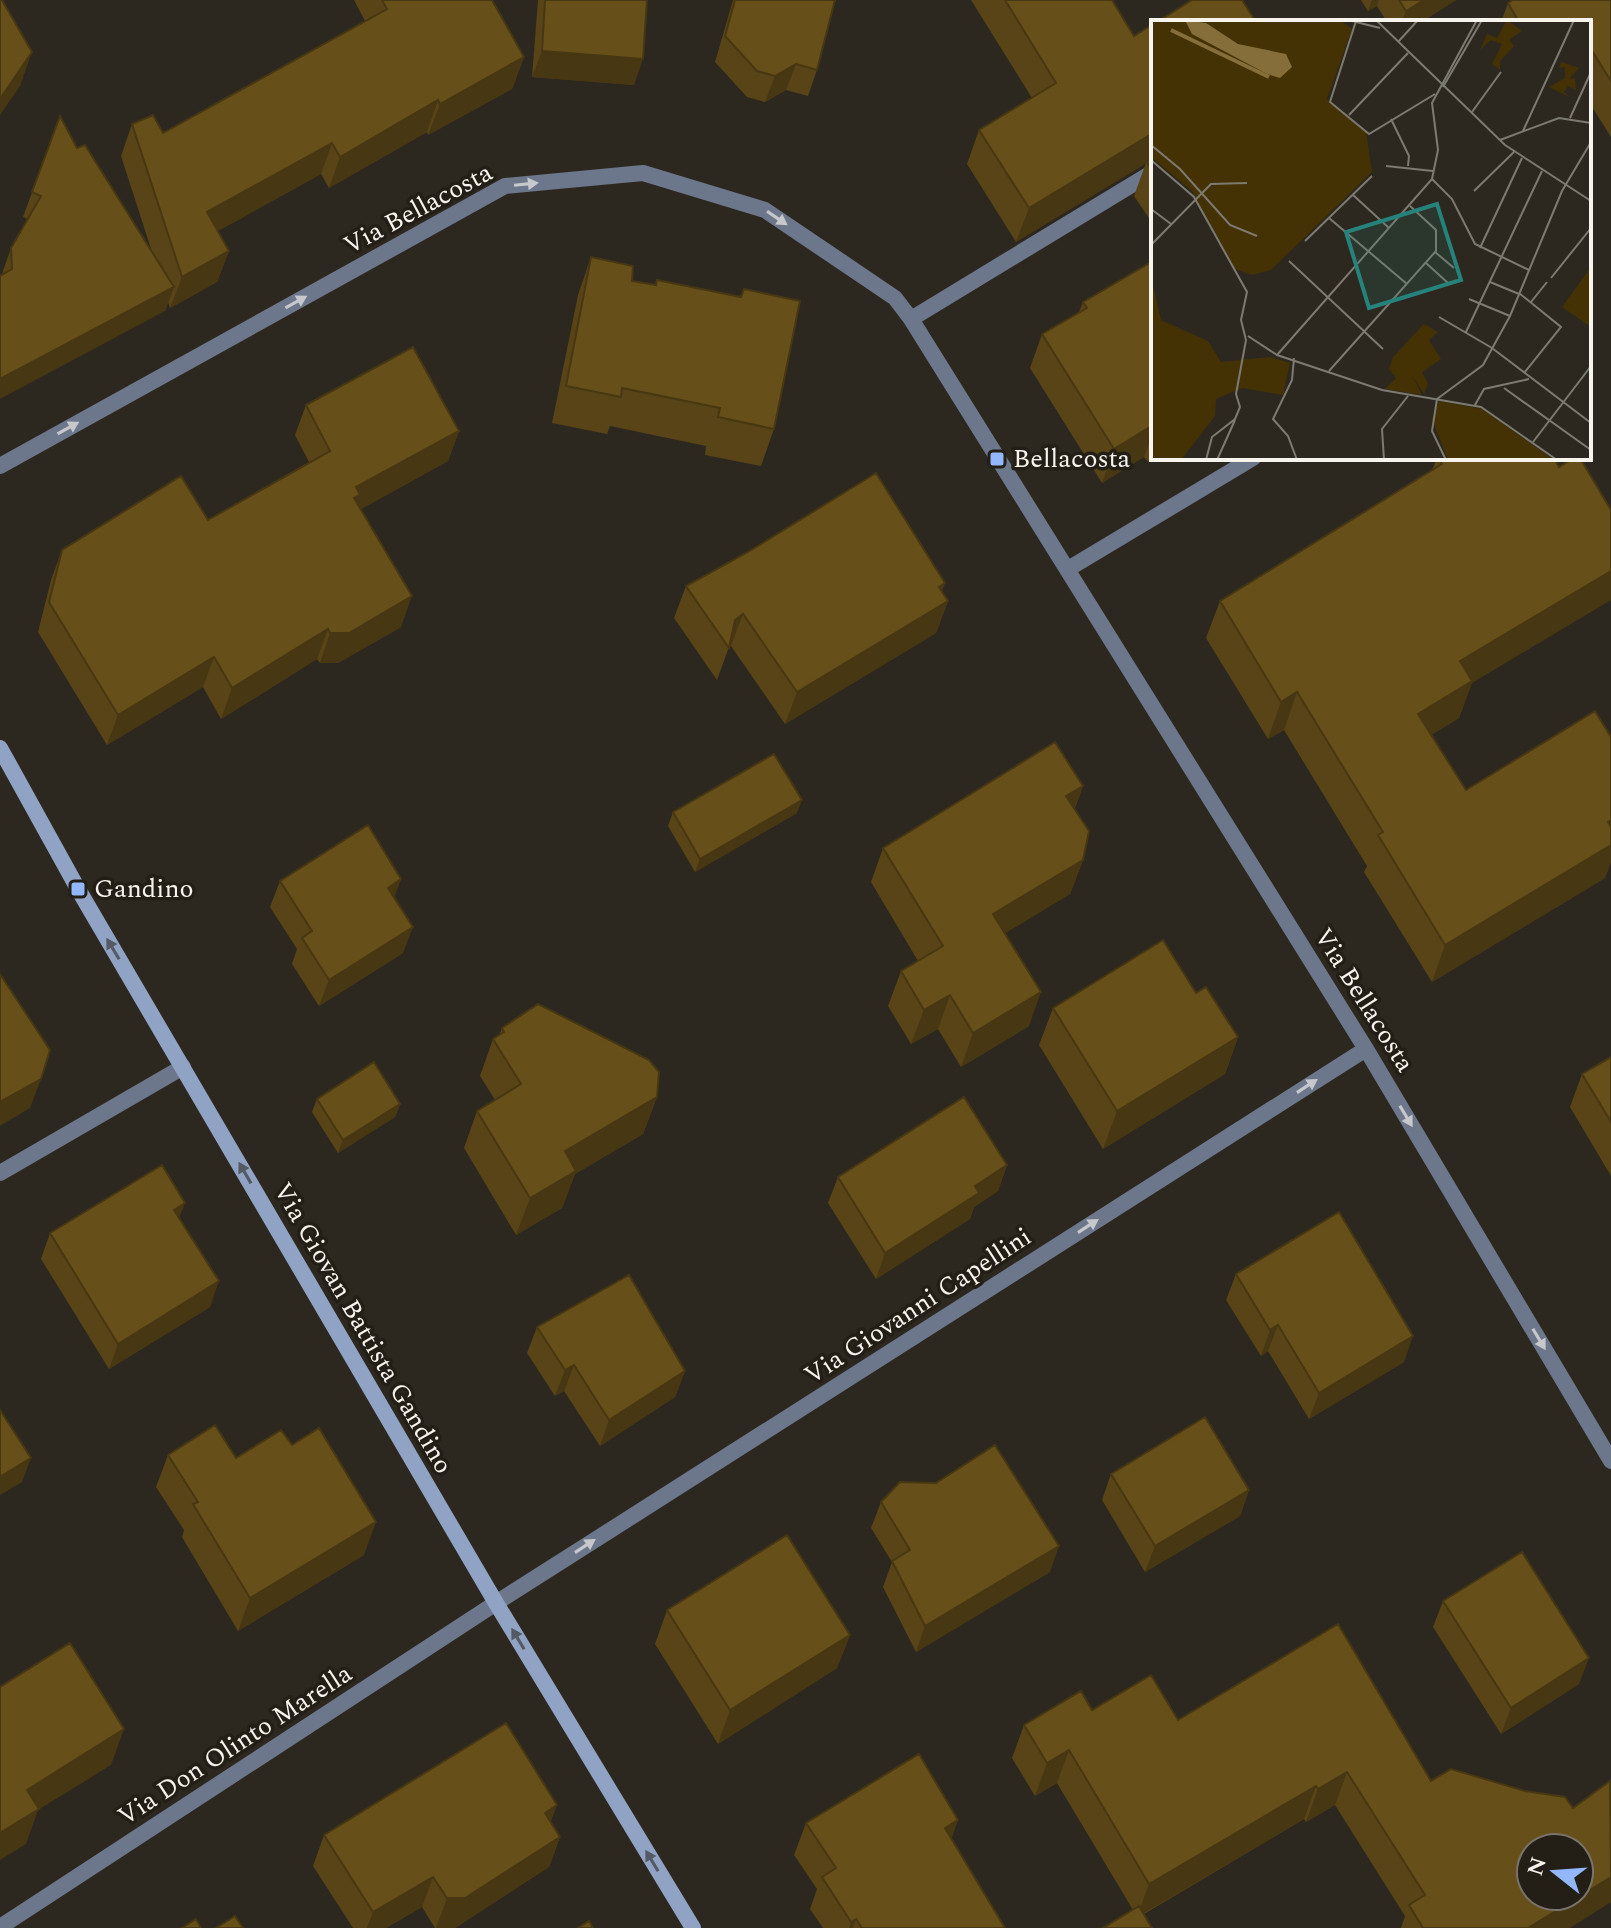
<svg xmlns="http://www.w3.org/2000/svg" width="1611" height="1928" font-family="Spectral,serif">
<rect width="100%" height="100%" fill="#2c2820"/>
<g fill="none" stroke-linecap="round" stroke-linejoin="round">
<path stroke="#6c778b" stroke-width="16" d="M911,319L1153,172
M0,466L505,186L643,173L765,210L895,298L911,319L1366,1049L1611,1461
M1068,569L1253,458
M0,1173L183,1067
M0,1927L496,1603L1366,1049"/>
<path stroke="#91a3c4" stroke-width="16" d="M0,748L78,889L496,1603L693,1928"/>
</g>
<path fill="#584416" d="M354,0H492L524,57L512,89L428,135L427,132L329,188L321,174L218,231L229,251L217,282L170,308L168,302L165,311L2,274L11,248L28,219L23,217L60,116L77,148L152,252L121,156L132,124L163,133L365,21Z
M538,0H647L634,85L532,77Z
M733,0H835L817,70L808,96L786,90L765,102L747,97L715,62Z
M971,0H1112L1153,172V224L1134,196L1146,163L1016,242L967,164L979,130L1032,98Z
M1361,0H1456L1421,22H1387L1377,6L1368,11Z
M1611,0V137L1589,102V22H1501L1508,3Z
M591,257L632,281L774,429L761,466L705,455L706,446L610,426L607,434L552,423L578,295Z
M1153,261V458H1155L1148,462L1144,457L1102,483L1030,368L1042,334L1079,312L1083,302Z
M306,405L459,431L448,461L361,509L401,627L338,663H320L317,659L221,719L203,687L107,745L38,632L51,580L62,550L208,520L309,462L295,435Z
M1437,458H1554L1459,718L1431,735L1466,790L1611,737V862L1605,878L1432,982L1364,872L1367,866L1284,730L1268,739L1206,638L1220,601L1432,470Z
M686,586L942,592L948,601L936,633L785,724L731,646L729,647L717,680L674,618Z
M1083,786L1075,808L1083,860L1070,894L1005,933L1029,1026L961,1067L938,1029L911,1044L888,1006L901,971L918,961L871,882L883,848Z
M673,812L797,813L695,872L668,826Z
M401,879L394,897L403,953L319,1006L292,964L297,949L270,907L280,881Z
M1196,993L1238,1037L1225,1074L1103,1149L1039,1045L1053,1008Z
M502,1028L657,1097L643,1134L575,1174L562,1208L516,1235L464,1148L477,1111L495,1100L480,1076L493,1039L499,1036Z
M1611,1057V1176L1570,1107L1582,1074Z
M317,1099L400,1104L395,1117L338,1153L312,1112Z
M1007,1165L998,1191L974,1207L970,1219L876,1279L828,1203L838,1177Z
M50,1233L210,1307L109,1369L41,1259Z
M1236,1274L1404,1362L1309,1419L1268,1351L1261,1356L1226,1300Z
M537,1327L685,1371L675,1397L600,1446L564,1391L555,1396L527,1353Z
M168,1455L236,1458L364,1555L238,1631L182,1537L184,1530L156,1487Z
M1111,1474L1249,1490L1240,1516L1145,1572L1102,1500Z
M881,1502L1050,1572L916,1652L883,1587L892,1562L871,1528Z
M1443,1601L1579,1684L1501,1734L1433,1627Z
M667,1610L850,1635L837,1668L718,1744L655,1644Z
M1092,1710L1178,1720L1431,1781L1570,1928H1401L1405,1916L1335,1805L1306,1822L1304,1819L1144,1914L1133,1910L1057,1783L1035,1796L1012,1758L1024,1725Z
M551,1823L560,1837L549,1867L455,1928H435L422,1907L386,1928H353L313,1866L324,1835Z
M806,1823L951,1839L1005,1928H823L810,1909L817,1889L794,1855Z"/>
<path fill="#473712" d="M1372,0H1379L1377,6L1368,11Z
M1424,0H1456L1421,22H1402L1406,11Z
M542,51L643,59L634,85L532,77Z
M32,52L20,86L0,115V99Z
M524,57L512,89L428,135L440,104Z
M796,64L786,90L765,102L775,76Z
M438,100L427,132L329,188L340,157Z
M1153,133V162L1147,163L1016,242L1029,208Z
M332,143L321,174L196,243L207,212Z
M229,251L217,282L170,308L182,277Z
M174,287L165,311L0,399V379Z
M1153,425V433L1144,457L1102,483L1114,449Z
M459,431L448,461L354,513L349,525L356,487Z
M1153,448V458H1155L1148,462Z
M1611,571V600L1472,683L1459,718L1404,752L1418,714L1460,661Z
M945,583L936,608L948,601L936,633L785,724L797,692Z
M412,596L401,627L338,663H320L330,633Z
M743,614L731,646L729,648L735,620Z
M328,629L317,659L221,719L232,688Z
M214,657L203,687L107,745L118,715Z
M1297,692L1284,730L1268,739L1281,702Z
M1083,786L1070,820L1066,796Z
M802,800L797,813L695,872L700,859Z
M1611,820V862L1605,878L1432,982L1445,945Z
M1083,860L1070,894L981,948L993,914Z
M401,879L391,905L388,888Z
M413,927L403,953L319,1006L329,980Z
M1041,992L1029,1026L961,1067L973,1033Z
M950,995L938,1029L911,1044L924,1010Z
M1238,1037L1225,1074L1103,1149L1117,1111Z
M41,1079L30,1108L0,1126V1102Z
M657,1097L643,1134L575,1174L562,1208L516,1235L530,1198L565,1151Z
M400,1104L395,1117L338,1153L343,1140Z
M1007,1165L998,1191L974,1207L970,1219L876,1279L885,1253L975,1186Z
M185,1203L175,1228L174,1210Z
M219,1281L210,1307L109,1369L118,1344Z
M1278,1325L1268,1351L1261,1356L1270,1330Z
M1413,1336L1404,1362L1309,1419L1319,1393Z
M574,1365L564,1391L555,1396L565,1370Z
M685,1371L675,1397L600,1446L609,1420Z
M31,1458L22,1482L0,1495V1477Z
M1249,1490L1240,1516L1145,1572L1155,1546Z
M376,1522L364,1555L238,1631L250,1598Z
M1059,1546L1050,1572L916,1652L925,1626Z
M850,1635L837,1668L718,1744L730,1710Z
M1589,1658L1579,1684L1501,1734L1511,1708Z
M124,1729L111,1765L38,1810L26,1844L0,1860V1833L27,1790Z
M1069,1750L1057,1783L1035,1796L1047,1763Z
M1347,1772L1335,1805L1306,1822L1318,1789Z
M1316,1786L1304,1819L1137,1917L1149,1884Z
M557,1805L546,1835L545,1813Z
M958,1820L947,1852L945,1828Z
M560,1837L549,1867L455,1928H436L447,1898Z
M433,1877L422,1907L386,1928H367L373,1912Z
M1611,1877V1902L1570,1928H1528Z
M856,1919L853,1928H849L851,1922Z"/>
<path fill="#664f19" stroke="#473712" stroke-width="2" fill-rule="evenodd" d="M0,0H2L32,52L0,99Z
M382,0H492L524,57L440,104L438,100L340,157L332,143L207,212L229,251L182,277L132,124L153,115L163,133L387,9Z
M545,0H647L643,59L542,51Z
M735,0H835L817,70L796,64L775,76L757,71L725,36Z
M1005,0H1112L1134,36L1153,24V133L1029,208L979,130L1056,83Z
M1192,0H1242L1256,22H1157Z
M1399,0H1424L1406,11Z
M1513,0H1611V81L1592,51L1589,52V22H1519L1508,3Z
M60,116L77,148L85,145L174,287L0,379V276L12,269L11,248L41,196L32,192Z
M1153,158V172L1147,162Z
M591,257L633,266L632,281L656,285L657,280L741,297L744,289L800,301L774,429L718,417L720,408L622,388L621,397L566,386Z
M1153,261V425L1114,449L1042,334L1087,308L1083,302Z
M413,347L459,431L356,487L360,495L354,498L412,596L349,633H330L328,629L232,688L214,657L118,715L49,602L62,550L181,476L208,520L330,451L306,405Z
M1438,458H1554L1559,467L1574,458H1580L1611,510V571L1460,661L1472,681L1418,714L1466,790L1595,711L1611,737V820L1608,822L1611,827V845L1445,945L1378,835L1383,832L1297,692L1281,702L1220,601L1442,464Z
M876,473L945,583L939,587L948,601L797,692L743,614L735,620L729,648L686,586L748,552Z
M1055,742L1083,786L1066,796L1089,831L1083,860L993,914L1041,992L973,1033L950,995L924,1010L901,971L943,946L883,848Z
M774,754L802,800L700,859L673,812Z
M368,825L401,879L388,888L413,927L329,980L302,938L312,931L280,881Z
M1163,940L1196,993L1206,987L1238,1037L1117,1111L1053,1008Z
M0,974L50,1050L41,1079L0,1102Z
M538,1004L649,1060L659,1072L657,1097L565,1151L576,1171L530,1198L477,1111L521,1084L493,1039L504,1032L502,1028Z
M1611,1057V1122L1582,1074Z
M374,1062L400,1104L343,1140L317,1099Z
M964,1097L1007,1165L975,1186L979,1193L885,1253L838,1177Z
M162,1165L185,1203L174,1210L219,1281L118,1344L50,1233Z
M1339,1212L1413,1336L1319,1393L1278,1325L1270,1330L1236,1274Z
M629,1275L685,1371L609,1420L574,1365L565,1370L537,1327Z
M0,1410L31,1458L0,1477Z
M1205,1417L1249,1490L1155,1546L1111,1474Z
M215,1425L236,1458L281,1430L292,1445L319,1428L376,1522L250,1598L193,1504L198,1502L168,1455Z
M995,1445L1059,1546L925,1626L892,1561L910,1550L881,1502L900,1482L936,1483Z
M787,1535L850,1635L730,1710L667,1610Z
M1522,1552L1589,1658L1511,1708L1443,1601Z
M1338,1624L1431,1781L1451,1769L1525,1791L1565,1797L1573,1808L1610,1781L1611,1877L1528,1928H1423L1409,1905L1425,1895L1347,1772L1318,1789L1316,1786L1149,1884L1069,1750L1047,1763L1024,1725L1081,1691L1092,1710L1151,1675L1178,1720ZM1531,1848H1579V1896H1531Z
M70,1643L124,1729L27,1790L39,1809L0,1833V1687Z
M506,1723L557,1805L545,1813L560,1837L465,1898H447L433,1877L373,1912L324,1835Z
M919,1754L958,1820L945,1828L1005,1928H862L856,1919L851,1922L822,1877L836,1868L806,1823Z
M1139,1906L1152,1928H1103Z
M235,1916L243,1928H216Z
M196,1919L201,1928H182Z
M589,1921L593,1928H578Z"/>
<defs><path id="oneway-solid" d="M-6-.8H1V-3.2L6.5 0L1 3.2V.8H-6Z" transform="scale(2)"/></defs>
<g fill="#c6c8cb">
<use href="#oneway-solid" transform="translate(526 184) rotate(-6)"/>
<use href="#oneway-solid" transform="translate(777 218) rotate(34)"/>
<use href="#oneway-solid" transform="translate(296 302) rotate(-29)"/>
<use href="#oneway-solid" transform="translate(68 428) rotate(-29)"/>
<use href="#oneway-solid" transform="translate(1307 1086) rotate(-33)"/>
<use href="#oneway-solid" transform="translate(1406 1116) rotate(59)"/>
<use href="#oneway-solid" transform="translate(1088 1226) rotate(-33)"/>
<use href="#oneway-solid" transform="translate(1539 1339) rotate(59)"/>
<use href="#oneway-solid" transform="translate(585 1546) rotate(-33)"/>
</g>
<g fill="#545a64">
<use href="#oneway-solid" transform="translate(113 949) rotate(-121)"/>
<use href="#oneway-solid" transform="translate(245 1173) rotate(-120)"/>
<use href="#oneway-solid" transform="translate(518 1639) rotate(-121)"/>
<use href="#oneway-solid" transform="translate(652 1861) rotate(-121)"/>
</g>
<g fill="#93b7fd" stroke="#231f16" stroke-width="3">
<rect x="989" y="451" width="16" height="16" rx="4"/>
<rect x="70" y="881" width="16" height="16" rx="4"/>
</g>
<g text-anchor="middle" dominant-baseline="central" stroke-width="7" stroke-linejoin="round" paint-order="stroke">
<g font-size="26" fill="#f7f4ee" stroke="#231f16">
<text transform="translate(418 209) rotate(-28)">Via Bellacosta</text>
<text transform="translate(1364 1000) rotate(58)">Via Bellacosta</text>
<text transform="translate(918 1306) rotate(-33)">Via Giovanni Capellini</text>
<text transform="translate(363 1328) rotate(60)">Via Giovan Battista Gandino</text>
<text transform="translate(235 1745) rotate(-33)">Via Don Olinto Marella</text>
</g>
<g font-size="26" fill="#f7f4ee" stroke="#231f16" text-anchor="start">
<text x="1013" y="459">Bellacosta</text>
<text x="94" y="889">Gandino</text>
</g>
</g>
<g transform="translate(1151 20)">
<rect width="440" height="440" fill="#2c2820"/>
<path d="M0,0H189L201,9L176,79L215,112L221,152L120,250L101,255L84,249L41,171L0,137ZM356,0L371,11L358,20L363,26L349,41V50L341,44L351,24L340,20L329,30L336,14L346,18ZM410,42L428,48L418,59L424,58L425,70L417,66L413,72L419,77L398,67L414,58V47L408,48ZM440,247V307L411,287ZM0,257L10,300L57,321L70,342L119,337L139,343L132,375L91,368L65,379L64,396L30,440H0ZM273,304L287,312L278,320L290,339L271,352L277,364L273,374L262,357L271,375L234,369L245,358L238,349L242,337ZM288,381L331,389L403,440H297L281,399Z" fill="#443205"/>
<path d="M34,0L55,3L87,24L135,34L141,47L129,58L116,54L41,14Z" fill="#856e39"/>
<path fill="none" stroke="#856e39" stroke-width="4" d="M20,10L118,57"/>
<path fill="none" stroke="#7d7a72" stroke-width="2" d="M197,0L229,8M225,0L354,125L440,181M205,1L179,82L218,114L284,74M247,22L267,0M292,67L331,0M321,92L350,52M198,95L257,33M419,98L440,52M240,99L258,136L257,146M372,111L423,0M349,120L408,98L440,103M0,125L29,149L79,205L106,216M0,140L43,177L96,272L90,300L95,320L85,374L89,387L84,399L61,417L55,440M235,146L282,151M281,159L301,179L324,224L378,250M323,171L363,132M202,175L238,208M0,189L20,204M178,198L256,264M154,221L221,156M0,225L60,164L96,163M329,228L371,138M284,232L303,248M138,241L232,329M275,243L297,263M400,258L440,208M339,262L368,274M368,273L410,307L373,353M318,279L359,296M380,282L396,262M288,297L341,328L440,403M315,312L391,151M97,316L126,335L231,370L330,387L406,440M126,335L281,159L287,130L281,83L326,0M143,338L141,360L122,399L137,416L146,440M178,351L285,231V210L259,186M353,368L440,430M324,385L333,369L378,359M382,422L440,346M66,440L84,400M233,440L231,409L257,376M295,440L281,411L286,379L332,345L359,296L411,171L440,122"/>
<path fill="#26837b" fill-opacity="0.15" stroke="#26837b" stroke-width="4" d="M286,184L310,260L218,288L195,212Z"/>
<rect width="440" height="440" fill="none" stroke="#f7f4ee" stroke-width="4"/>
</g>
<g transform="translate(1555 1872) rotate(287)"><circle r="38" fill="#231f16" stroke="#78746c" stroke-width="2"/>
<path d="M0-6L14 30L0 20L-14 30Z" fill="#93b7fd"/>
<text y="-12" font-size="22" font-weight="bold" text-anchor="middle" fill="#f7f4ee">N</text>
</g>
</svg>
